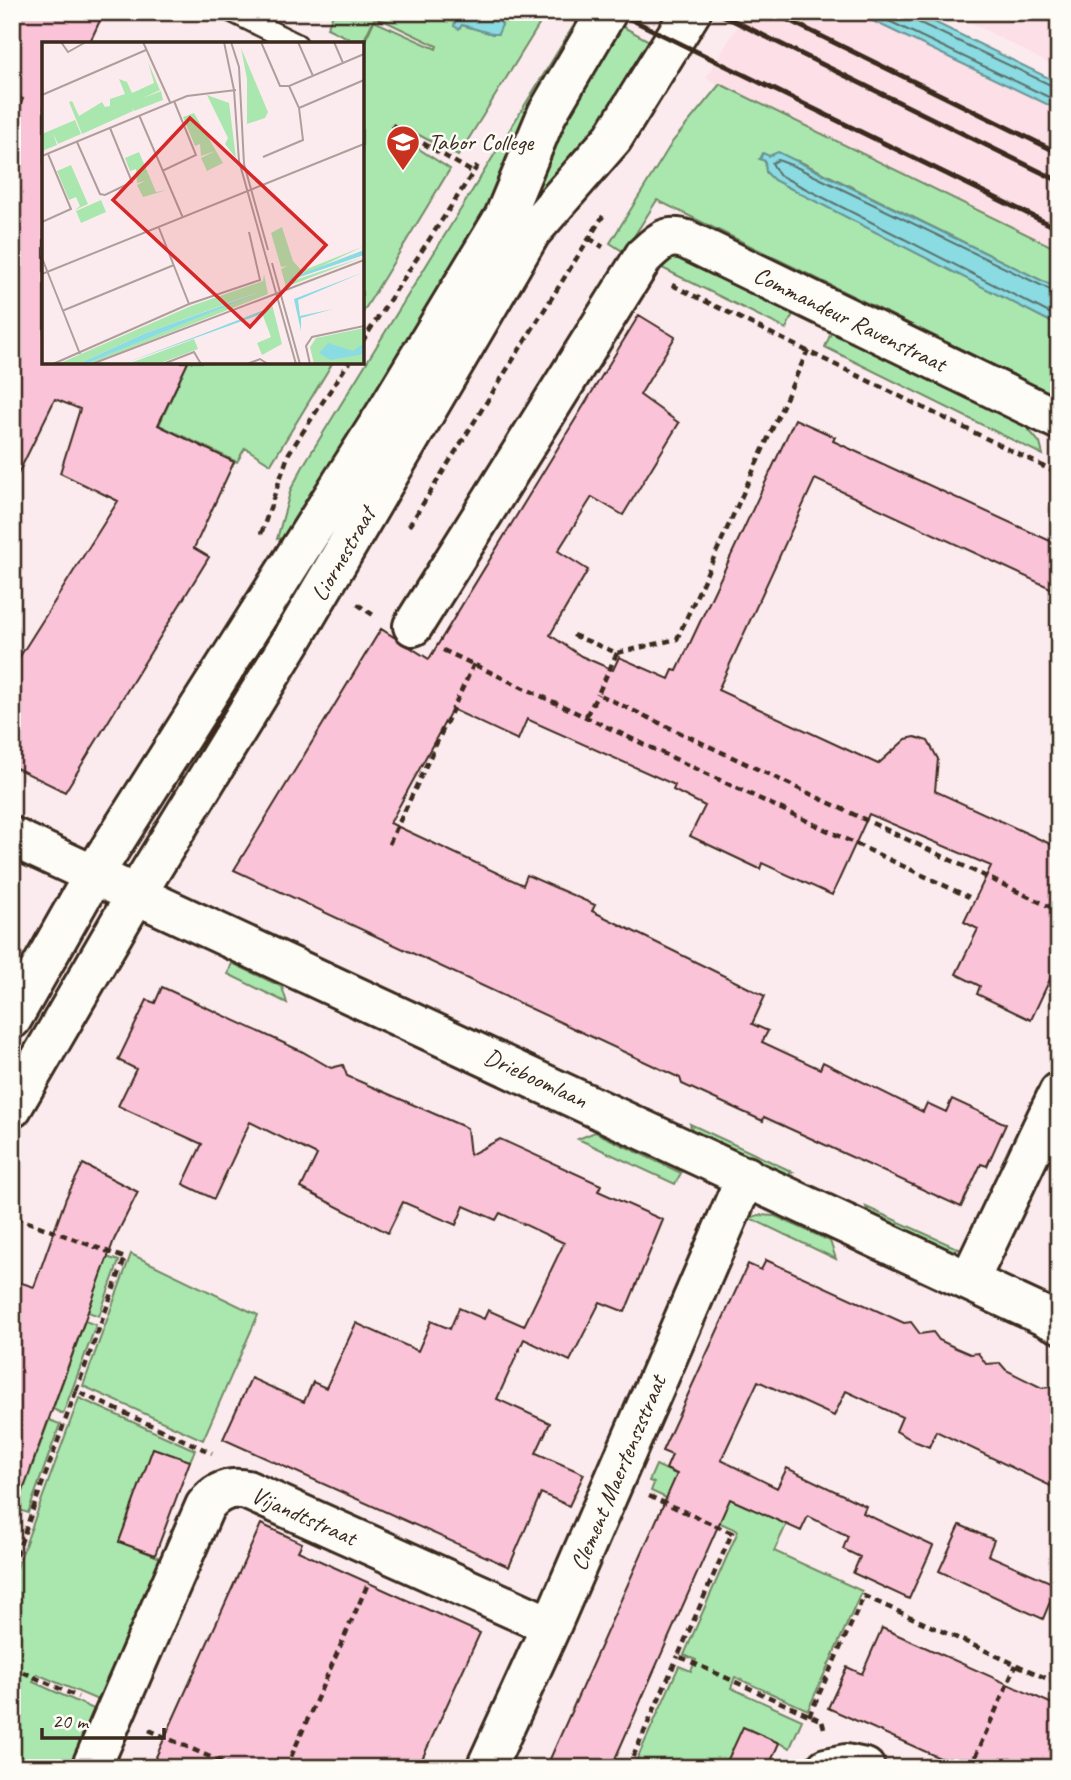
<svg xmlns="http://www.w3.org/2000/svg" width="1071" height="1780" font-family="Caveat,sans-serif">
<rect width="100%" height="100%" fill="#fcebee"/>
<filter id="ink" filterUnits="userSpaceOnUse"><feTurbulence type="fractalNoise" baseFrequency=".0143" numOctaves="2"/><feDisplacementMap in="SourceGraphic" scale="14" xChannelSelector="R" yChannelSelector="G"/><feConvolveMatrix kernelMatrix="1 2 1 2 8 2 1 2 1" color-interpolation-filters="sRGB"/></filter>
<g filter="url(#ink)">
<path fill="#fcdfe7" d="M746,12H867L1059,104V250L706,78Z
M951,12H1059V69Z"/>
<path fill="#aae7ae" stroke="#728866" stroke-width="2" d="M334,12H435L456,21L459,28L462,25L493,34L502,25L492,12H547L458,156L406,128L402,138L450,169L362,314V47L374,21L436,49L437,46L385,21L374,19L362,44H346L348,38L327,28Z
M582,12H590L519,154L333,471L282,538L277,539L291,489L306,461Z
M616,23L657,45L511,249L556,130Z
M720,84L1059,250V289L799,161L769,156L760,159L765,161L766,172L774,180L1059,326V397L657,200L624,252L610,243L673,141Z
M674,257L688,258L795,310L786,329L656,265Z
M833,328L1024,424L1040,443L1043,455L825,347Z
M188,362H333L271,464L245,448L237,462L159,425Z
M232,963L282,987L287,1003L228,974Z
M690,1124L793,1172L782,1176L694,1136Z
M595,1132L681,1173L675,1184L578,1139Z
M866,1207L959,1249L952,1252L870,1217Z
M758,1215L775,1216L830,1241L836,1259L750,1218Z
M97,1254L119,1261L99,1316L88,1312L104,1267Z
M131,1254L258,1315L203,1440L83,1386Z
M85,1321L96,1325L63,1414L53,1409Z
M79,1398L195,1450L190,1461L153,1448L119,1542L163,1559L100,1701L37,1674L33,1682L96,1710L70,1768H12V1581Z
M49,1420L60,1424L28,1513L17,1509Z
M656,1465L745,1506L788,1521L774,1551L862,1591L808,1710L735,1677L731,1688L802,1720L790,1748L748,1729L730,1768H633L679,1666L691,1671L696,1660L684,1655L738,1531L651,1491L654,1483L649,1481Z"/>
<path fill="#8adbe2" stroke="#6a9494" stroke-width="2" d="M435,12H492L502,25L498,34H493L462,25L459,29L454,26L455,22Z
M854,12H914L1059,83V110Z
M778,152L1059,289V326L774,180L766,172L765,161L760,159L763,153L769,156Z"/>
<g fill="none" stroke-linecap="round" stroke-linejoin="round">
<path stroke="#5b716c" stroke-width="2" d="M870,12L1059,102
M913,12L918,22L1059,89
M1059,294L796,167L778,160L772,163L779,175L1059,318"/>
</g>
<path fill="#fbc3d8" stroke="#3b2a1e" stroke-width="2" d="M12,12H104L89,44H44V362H188L158,425L234,462L194,548L209,557L65,792L12,766V669L118,501L60,473L80,409L55,399L12,486V122L23,99L12,94Z
M639,315L675,337L640,395L679,423L623,515L592,497L558,551L588,570L550,635L581,656L613,670L619,657L669,679L673,670L677,671L795,419L835,437L833,441L1059,545V592L815,479L718,690L878,764L906,739L915,737L928,741L938,759L935,791L1059,848V960L1031,1020L977,994L980,986L956,974L978,929L964,922L991,866L869,814L832,895L762,863L760,869L690,836L705,806L673,790L675,785L527,719L518,740L452,709L390,823L523,885L527,875L595,905L592,911L765,996L752,1024L768,1031L762,1042L820,1069L823,1062L923,1112L927,1103L946,1112L952,1099L1006,1124L987,1166L981,1164L961,1207L764,1117L763,1121L682,1084L680,1078L234,870L381,629L429,659Z
M162,987L303,1052L331,1068L343,1065L347,1076L467,1128L470,1155L500,1139L601,1185L598,1191L663,1220L625,1312L600,1302L570,1361L524,1339L497,1399L550,1423L536,1453L584,1474L569,1506L541,1493L509,1567L223,1439L251,1378L304,1402L313,1382L326,1388L356,1323L418,1351L431,1321L450,1329L459,1308L484,1319L488,1310L524,1326L564,1243L500,1213L496,1220L464,1206L456,1225L403,1202L388,1233L301,1188L317,1155L250,1122L214,1199L183,1184L202,1144L118,1106L136,1069L118,1060L147,1000L155,1003Z
M83,1164L138,1192L114,1240L16,1509L12,1508V1301L19,1282L34,1287L66,1198Z
M766,1260L904,1323L911,1322L920,1334L933,1332L939,1340L956,1348L970,1354L978,1353L986,1364L1000,1363L1006,1370L1042,1388L1059,1386V1490L936,1431L929,1447L914,1441L896,1431L902,1417L846,1391L834,1416L758,1381L721,1460L777,1488L787,1468L866,1506L863,1513L933,1546L909,1599L853,1573L860,1557L843,1549L848,1536L808,1516L801,1531L730,1499L611,1768H546L677,1474L666,1469L672,1455L662,1451L748,1264L761,1270Z
M153,1448L190,1461L155,1555L119,1542Z
M261,1524L302,1543L298,1551L480,1633L418,1768H151Z
M960,1525L994,1540L988,1555L1057,1585L1043,1619L939,1571Z
M882,1628L1059,1707V1768H962L828,1708L847,1667L862,1674Z
M743,1727L779,1743L768,1768H724Z"/>
<g fill="none" stroke-linecap="round" stroke-linejoin="round">
<g stroke="#3b2a1e" stroke-width="24">
<path id="lane" d="M232,12L297,44"/>
</g>
<g stroke="#3b2a1e" stroke-width="44">
<path id="street" d="M413,626L644,256C659,242 666,233 687,240L1059,420
M12,837L1059,1323
M969,1281L1059,1092
M91,1768L205,1506C216,1492 229,1486 247,1490L551,1626
M486,1768L551,1626L746,1176
M826,1768L846,1764L865,1768"/>
</g>
<g stroke="#3b2a1e" stroke-width="44">
<path id="secondary" d="M12,1019L94,874L384,416L504,217L547,114L607,12
M12,1108L137,893L293,638L531,232L613,138L691,12"/>
</g>
<path stroke="#3b2a1e" stroke-width="4.5" stroke-dasharray="7 5" stroke-linecap="butt" d="M392,125L474,173
M589,238L603,247
M672,285L1059,474
M362,342L480,162
M409,526L603,216
M261,534L289,453L349,362
M357,604L376,617
M573,635L617,653L677,639L808,350
M443,650L969,897
M617,653L598,694L1059,911
M586,716L598,694
M389,844L474,664
M12,1231L17,1218L125,1258L76,1391
M649,1496L732,1533L678,1656L822,1721L824,1728
M12,1567L76,1391L212,1453
M12,1667L78,1697
M809,1716L864,1596L1059,1684
M149,1730L235,1768
M286,1768L367,1586
M628,1768L678,1656
M970,1768L1016,1665"/>
<use href="#lane" stroke="#fdfcf7" stroke-width="19"/>
<use href="#street" stroke="#fdfcf7" stroke-width="38"/>
<use href="#secondary" stroke="#fdfcf7" stroke-width="38"/>
<path stroke="#3b2a1e" stroke-width="5" d="M616,12L1059,229
M716,12L1059,181
M772,12L1059,153"/>
</g>
</g>
<defs>
<g id="school-pin" transform="scale(1.75)"><path d="M0 17L-7.5 6A9.5 9.5 0 1 1 7.5 6Z" fill="#c8321e" stroke="#fdfcf7"/><path d="M0-5L7-2L0 1L-7-2ZM-4 1L0 2.5L4 1V4Q0 6-4 4Z" fill="#fff"/></g>
</defs>
<g fill-rule="evenodd">
<use href="#school-pin" x="403" y="142"/>
</g>
<g text-anchor="middle" dominant-baseline="central" stroke-width="5" stroke-linejoin="round" paint-order="stroke">
<g font-size="24" fill="#3b2a1e" stroke="#fdfcf7" text-anchor="start">
<text x="428" y="142">Tabor College</text>
</g>
<g font-size="24" fill="#3b2a1e" stroke="#fdfcf7">
<text transform="translate(850 319) rotate(26)">Commandeur Ravenstraat</text>
<text transform="translate(343 554) rotate(-60)">Liornestraat</text>
<text transform="translate(536 1078) rotate(25)">Drieboomlaan</text>
<text transform="translate(618 1473) rotate(-67)">Clement Maertenszstraat</text>
<text transform="translate(304 1516) rotate(24)">Vijandtstraat</text>
</g>
</g>
<g transform="translate(42 42)">
<rect width="322" height="322" fill="#fcebee"/>
<path d="M199,6L226,70L223,76L205,82V37ZM106,20L118,48L101,56L119,49L121,58L92,69L90,66L91,69L40,92L27,60L30,59L37,74L60,60L63,65L68,64V57L83,52L77,37L85,40L90,51L112,41ZM165,53L187,61L194,116L183,102L186,96ZM152,71L181,121L165,129L159,116L173,109L159,114L158,102L153,104L141,75ZM33,78L39,92L16,102L11,91L15,103L0,109V92ZM97,110L114,150L125,148L101,155L95,143L103,139L95,141L94,127L88,129L83,116ZM29,123L46,162L33,168L38,164L34,155L27,158L15,129ZM59,158L64,170L39,181L34,169ZM240,185L251,219L260,229L322,204L247,240L322,215L244,245L239,227L245,224L239,225L229,191ZM222,232L226,252L49,322H43L217,250L104,291L36,322H16L149,264L221,239ZM230,262L240,302L220,313L215,301L229,295L220,271ZM322,286V322H272L268,305L274,296ZM152,297L156,307L116,322H86Z" fill="#aae7ae"/>
<path d="M322,208V213L246,239L249,236ZM322,230L256,258L258,274L291,267L259,276V289L252,257ZM218,250L46,321L36,322L104,291ZM227,266L225,270L81,322L163,291ZM286,301L311,309L322,301V312L288,318L277,311Z" fill="#8adbe2"/>
<path fill="none" stroke="#af9e9b" stroke-width="2" d="M19,0L26,10L44,0M101,0L128,60M182,0L192,48L197,119L254,322M189,0L197,25L202,122L226,208M219,0L238,44H247M256,0L271,34M292,0L301,21M0,53L104,8M257,66L322,38M97,73L141,176M35,100L58,152L63,153L90,140L68,86M0,114L145,54L194,48M221,115L261,98L257,66L247,44L322,12M120,129L154,113L132,59M0,180L29,167L6,112M117,186L147,262M0,216L38,312M230,221L258,322M0,232L322,102M20,269L132,223M11,322L147,262L218,238L207,190M50,322L322,218M121,322L152,310L159,322M205,322L218,317L226,322M268,322L264,304L270,295L322,284"/>
<path fill="#d62828" fill-opacity="0.15" stroke="#d62828" stroke-width="3.5" d="M148,76L284,203L208,285L71,158Z"/>
<rect width="322" height="322" fill="none" stroke="#3b2a1e" stroke-width="3.5"/>
</g>
<rect width="1071" height="1780" fill="none" stroke="#fdfcf7" stroke-width="42"/>
<rect x="21" y="21" width="1029" height="1738" fill="none" stroke="#3b2a1e" stroke-width="2.5" filter="url(#ink)"/>
<path d="M42 1728v10h122v-10" fill="none" stroke="#3b2a1e" stroke-width="3.5"/>
<text x="52" y="1728" font-size="21" fill="#3b2a1e" stroke="#fdfcf7" stroke-width="5" paint-order="stroke">20 m</text>
</svg>
